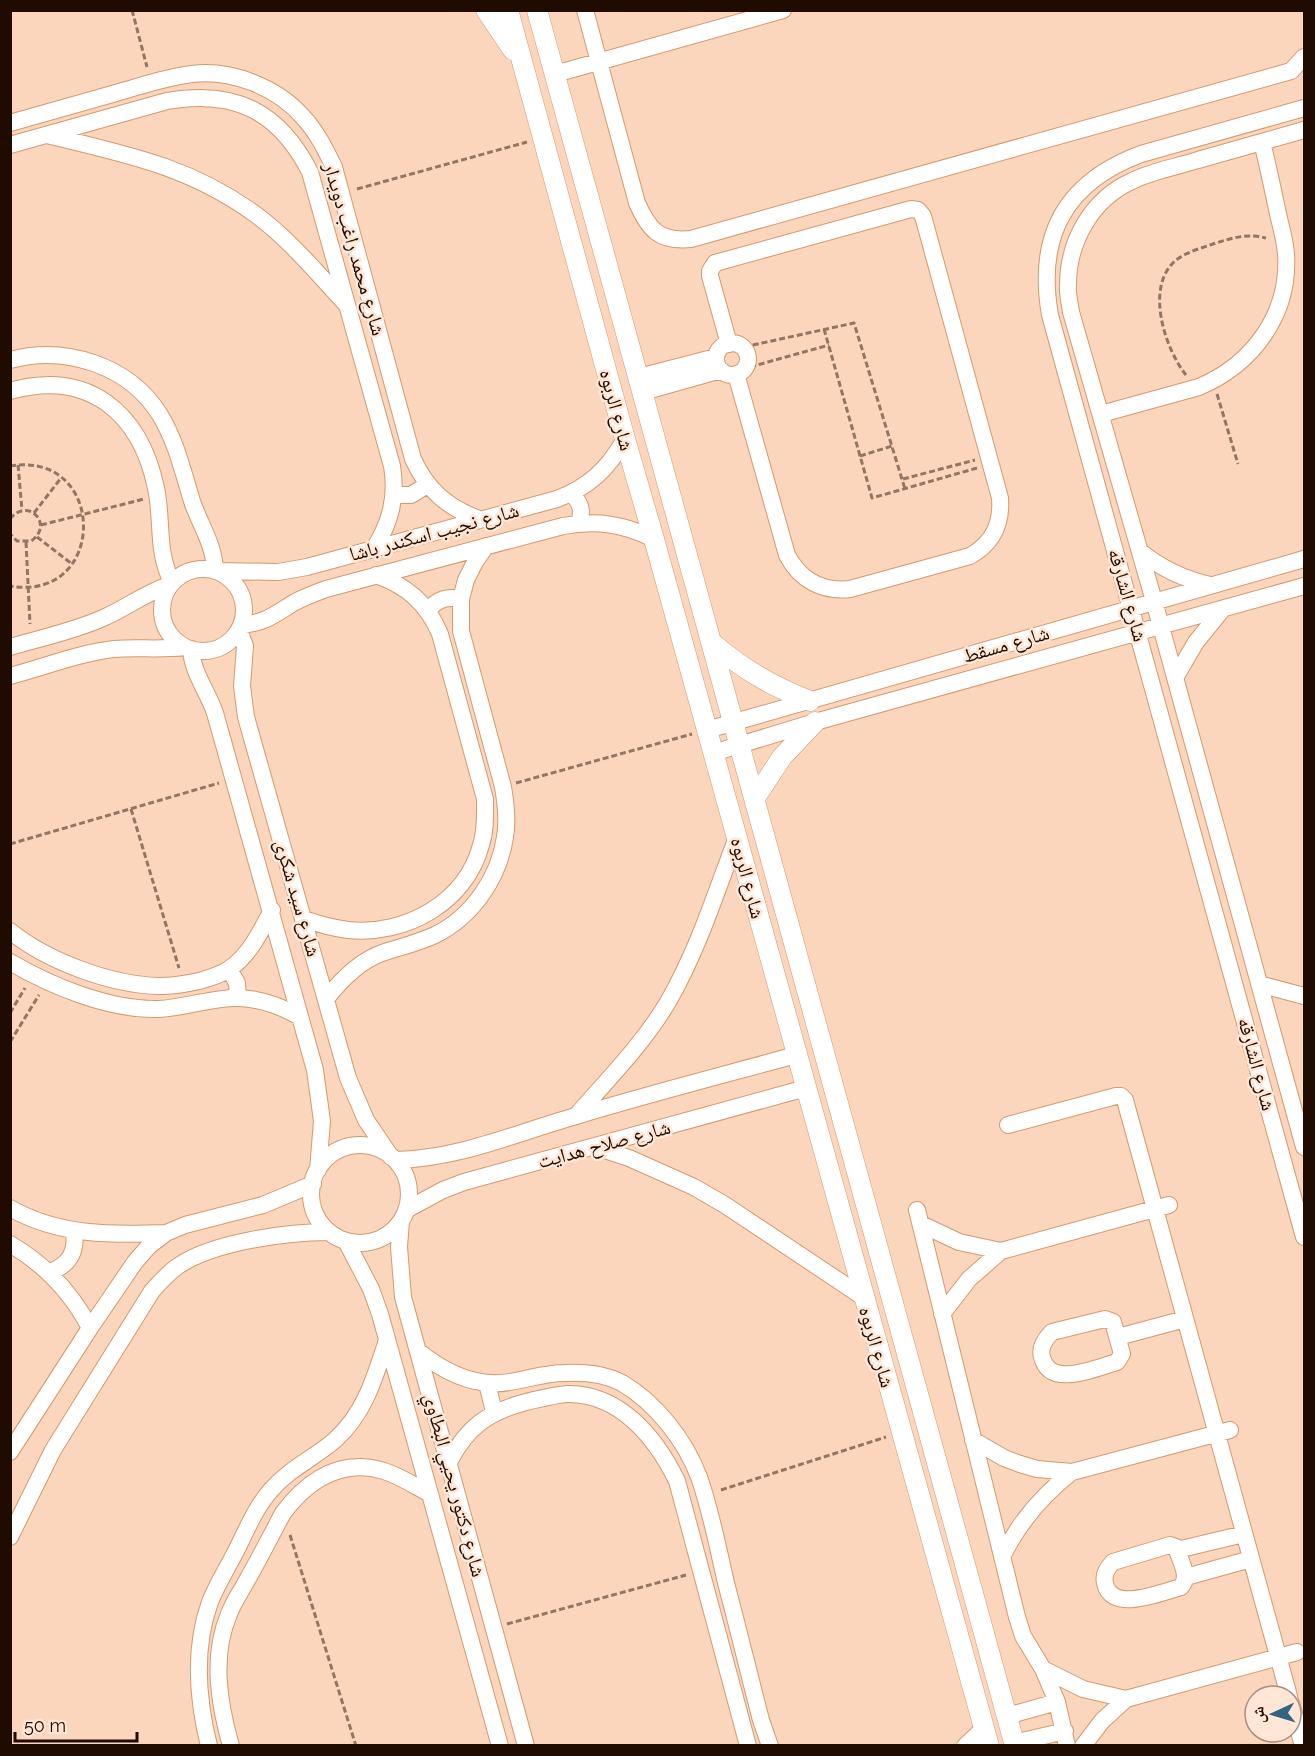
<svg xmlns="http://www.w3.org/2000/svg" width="1315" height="1756" font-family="Raleway,'Noto Naskh Arabic',sans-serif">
<rect width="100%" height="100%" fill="#fbd6bc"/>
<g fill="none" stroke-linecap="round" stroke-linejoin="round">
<g stroke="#d39a6f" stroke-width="18">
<path id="minor" d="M585,10L637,203C649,230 659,242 691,239L1291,71L1304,57
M555,74L783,10
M1304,108L1141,154C1066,182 1036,235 1050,315L1304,1237
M10,123C46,113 81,103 116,93C141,86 166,77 192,74C231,69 277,87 303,117C317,132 325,149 334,167L413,459C427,490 448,508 479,519
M1304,130C1269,140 1233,150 1198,160C1176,167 1152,171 1132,181C1092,199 1068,241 1068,285C1067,294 1070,303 1071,312L1154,601L1304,1147
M47,135C125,154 189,166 255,214C289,239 317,273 346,304
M10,145L167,101C234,89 279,111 310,172L392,466C397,496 391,521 375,547
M716 359a16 16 0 1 1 32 0a16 16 0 1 1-32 0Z
M729,344L710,276V271L715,263L911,209L918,210L923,216L1000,498C1002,524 993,543 970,556L850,589C822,592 800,580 787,555L736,374
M10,360C65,345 129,365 160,415C176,441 183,472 192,501C200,525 214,544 215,570
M639,377L716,357
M10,391C88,369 140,412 156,488C163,521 156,551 172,582
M643,392L721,370
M1101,414L1199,387C1253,364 1290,314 1286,254C1285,240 1281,227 1278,214C1273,190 1268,166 1262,142
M571,493C581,503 583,510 579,523
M394,495H411L427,485
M1141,552C1162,569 1183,579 1210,585
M162 610a41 41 0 1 1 82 0a41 41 0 1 1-82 0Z
M219,571L278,572L307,567L557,499C589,487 608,469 625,439
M428,610C438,599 447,596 461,599
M241,625C266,623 275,614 295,602C305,597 315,593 326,589L563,526C597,520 624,524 654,539
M239,630L245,646L242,686L246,717L348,1078L366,1120L391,1157
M10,647C41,638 74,631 103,618C126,608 145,593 169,585
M191,649C192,672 208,692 215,713L315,1070L322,1121L318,1170
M10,676C44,667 79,653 114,649C137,647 160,650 184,647
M1175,678L1196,642L1222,610
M707,730L1304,559
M713,753L815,722L1304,586
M304,919C318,924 333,928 348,930C406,936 466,902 481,845C486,830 485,814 485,799L440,634C427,603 407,586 376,575
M10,931C47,961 111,985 159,986C172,986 186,984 199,981C209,978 221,975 229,969C249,956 261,931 272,910
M10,962C51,986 109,1010 158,1009C185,1008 213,997 239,998C262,999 281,1006 300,1017
M229,969L237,983L238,998
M1259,984L1304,996
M326,999C341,980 359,961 382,953C400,947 418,943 435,935C472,917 499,878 505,837C508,820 506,804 503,787L461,631V599L466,580L475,562L486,546
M576,1116C608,1079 643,1044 668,1002C698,950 716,892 737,837
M1008,1125L1116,1096H1121L1125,1100L1289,1696
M311 1194a49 49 0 1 1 98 0a49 49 0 1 1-98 0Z
M595,1147L629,1158L694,1187L725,1205L863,1297
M395,1160C458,1159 516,1133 576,1116C649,1094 723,1075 796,1055
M10,1208C59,1236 112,1235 166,1233
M406,1210L443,1190L464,1182L806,1088
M917,1210L1017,1617L1023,1636L1043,1669L1057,1702L1067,1746
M401,1221L399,1247L403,1297L526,1746
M921,1224L959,1242L1001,1251L1169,1205
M346,1241L371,1289L380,1314L500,1746
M10,1244C46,1265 71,1292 90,1328
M50,1272C69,1265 77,1252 74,1231
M942,1314L969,1279L1001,1251
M1105,1319L1113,1322L1122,1354L1117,1362C1095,1368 1050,1389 1042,1357C1039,1347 1045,1339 1052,1332Z
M1118,1337L1185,1319
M418,1351C444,1372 476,1388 510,1382C528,1379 546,1373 564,1373C582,1372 605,1374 622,1383C656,1403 685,1440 699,1477C711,1511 718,1548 726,1583C738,1628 749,1674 761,1720L770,1746
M487,1383L494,1412
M973,1440L1004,1458L1020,1464L1037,1469L1072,1472L1230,1430
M10,1452L90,1328L135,1262L149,1246L166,1233L185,1225L263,1205L313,1184
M449,1462C467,1427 488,1412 526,1402C540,1399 553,1395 567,1394C620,1393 656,1438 677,1481L748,1746
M10,1537L53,1450L152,1291C160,1282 168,1273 178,1266C213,1242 287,1232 329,1232
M1170,1545L1176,1547L1177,1550C1181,1562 1190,1577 1181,1587C1162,1592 1111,1614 1105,1583C1103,1575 1107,1568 1113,1562Z
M1177,1550L1244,1534
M1002,1557C1019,1522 1041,1496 1072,1472
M1186,1577L1251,1559
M1043,1669L1083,1689L1126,1699
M1291,1703L1303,1746
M1007,1716L1057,1702
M1014,1743L1065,1731
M209,1746C197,1698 193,1649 210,1602C217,1584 228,1567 237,1549C247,1529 256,1507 271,1490C289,1469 314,1458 335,1440C365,1413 375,1377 387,1340
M231,1746C219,1704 211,1656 229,1614C233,1603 240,1593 246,1582C259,1559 271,1536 283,1513C308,1480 341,1458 384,1471C400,1476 415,1486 430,1494
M965,1746L984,1728
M1083,1746L1102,1721L1126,1699L1297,1652"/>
</g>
<g stroke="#d39a6f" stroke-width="21">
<path id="tertiary" d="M486,10L513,50
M508,10L625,439L654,539L989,1746
M537,10L1015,1746
M712,643C743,669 771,686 810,701
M755,798L782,757L815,722"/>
</g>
<path stroke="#927562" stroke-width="3" stroke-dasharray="6 3" stroke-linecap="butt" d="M132,10L147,67
M357,189L527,142
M824,329L872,498L977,468
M744,347L854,323L905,489
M750,367L829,345
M1186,375C1166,350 1146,292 1172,264C1182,253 1199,249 1213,244C1232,238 1247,233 1266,238
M1217,394L1238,464
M860,456L892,446
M18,465L22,510
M10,466C108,450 108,603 10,586
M903,479L975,460
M34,513L61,478
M10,519C28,496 55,525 31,541H17L10,534
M41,525L144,499
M37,537L72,564
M26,542L30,624
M516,783L692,734
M131,809L179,968
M10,844L219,783
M10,1013L25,988
M10,1042L39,995
M721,1490L886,1437
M290,1535L356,1746
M507,1624L686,1575"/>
<use href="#minor" stroke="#fff" stroke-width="16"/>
<use href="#tertiary" stroke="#fff" stroke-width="20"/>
</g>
<g text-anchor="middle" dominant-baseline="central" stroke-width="5" stroke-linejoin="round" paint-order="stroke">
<g font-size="20" fill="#1f0b00" stroke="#ffe6d5">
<text transform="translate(355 249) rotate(74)">شارع محمد راغب دويدار</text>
<text transform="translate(617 410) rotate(75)">شارع الربوه</text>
<text transform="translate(434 532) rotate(-15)">شارع نجيب اسكندر باشا</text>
<text transform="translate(1128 595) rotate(74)">شارع الشارقه</text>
<text transform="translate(1006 644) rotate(-16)">شارع مسقط</text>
<text transform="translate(748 878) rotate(75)">شارع الربوه</text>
<text transform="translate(298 898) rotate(74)">شارع سيد شكرى</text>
<text transform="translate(1257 1064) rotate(75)">شارع الشارقه</text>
<text transform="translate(604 1144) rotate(-15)">شارع صلاح هدايت</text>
<text transform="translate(877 1347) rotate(74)">شارع الربوه</text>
<text transform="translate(455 1485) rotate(75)">شارع دكتور يحيي البطاوي</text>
</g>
</g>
<rect width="1315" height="1756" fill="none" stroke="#1f0b00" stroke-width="24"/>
<g transform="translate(1273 1714) rotate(266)"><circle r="28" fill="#ffe6d5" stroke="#a58e80" stroke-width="1.5"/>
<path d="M0-4.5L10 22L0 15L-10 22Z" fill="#326482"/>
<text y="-9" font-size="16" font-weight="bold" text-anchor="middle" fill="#1f0b00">ش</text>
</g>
<path d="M15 1732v9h122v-9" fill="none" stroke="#1f0b00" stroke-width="3"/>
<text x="24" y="1732" font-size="18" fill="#1f0b00" stroke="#ffe6d5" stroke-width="4.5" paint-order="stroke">50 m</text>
</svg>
